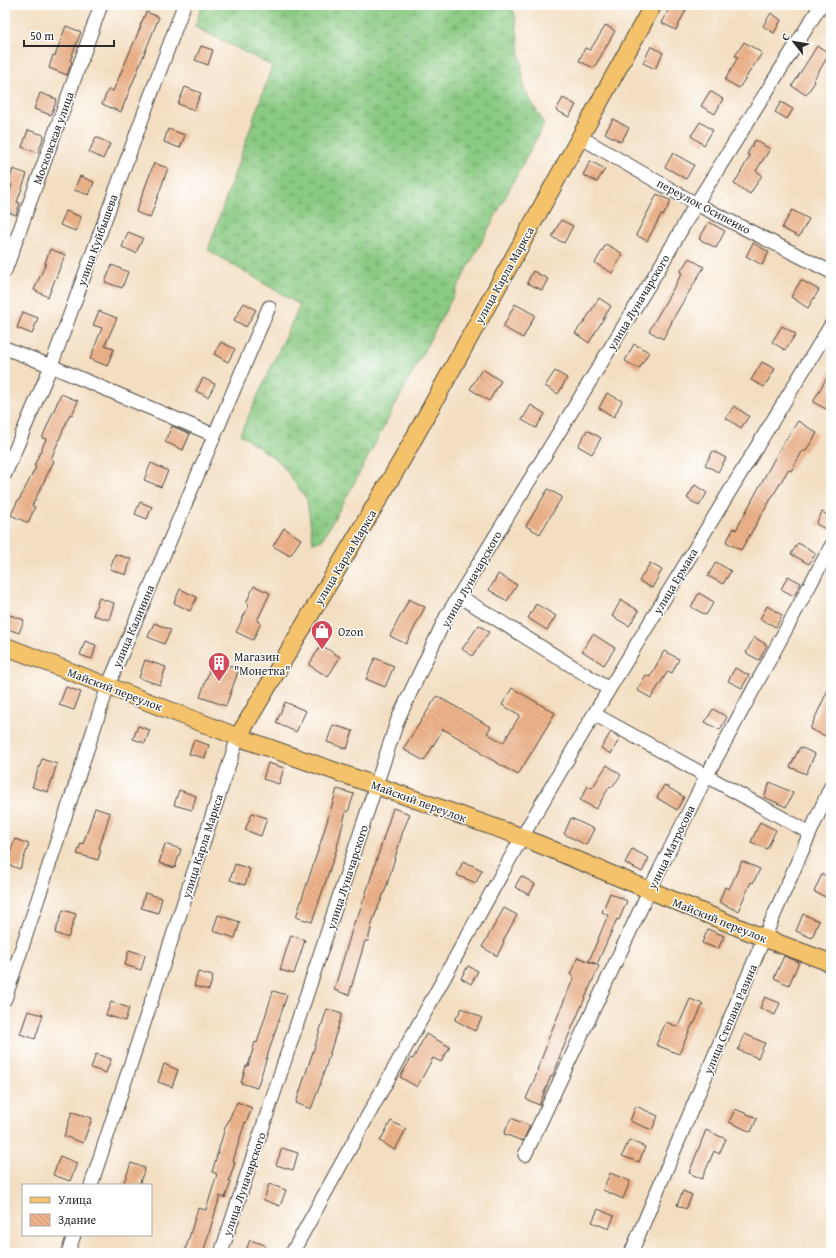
<svg xmlns="http://www.w3.org/2000/svg" width="836" height="1258" font-family="'Gentium Book Plus',serif">
<defs>
<pattern id="wetland-marsh" width="20" height="14" patternUnits="userSpaceOnUse"><rect width="20" height="14" fill="#8aca82"/><path d="M1 5h8M5 5V1M11 12h8M15 12V8" fill="none" stroke="#71a46b"/></pattern>
<pattern id="building-back-hatch" width="6" height="6" patternUnits="userSpaceOnUse"><rect width="6" height="6" fill="#edb28a"/><path d="M-1 5l2 2M0 0l6 6M5-1l2 2" fill="none" stroke="#cb9977"/></pattern>
</defs>
<rect width="100%" height="100%" fill="#fff"/>
<filter id="ink" filterUnits="userSpaceOnUse"><feTurbulence type="fractalNoise" baseFrequency=".025" numOctaves="2"/><feDisplacementMap in="SourceGraphic" scale="8" xChannelSelector="R" yChannelSelector="G"/><feConvolveMatrix kernelMatrix="1 2 1 2 8 2 1 2 1" color-interpolation-filters="sRGB"/></filter>
<filter id="wash" filterUnits="userSpaceOnUse"><feTurbulence type="fractalNoise" baseFrequency=".012" numOctaves="4" result="noise"/><feDisplacementMap in="SourceGraphic" scale="16" xChannelSelector="R" yChannelSelector="G"/><feGaussianBlur stdDeviation="0.9" result="paint"/><feColorMatrix in="noise" values="0 0 0 0 0 0 0 0 0 0 0 0 0 0 0 0 0 1.4 0 .05"/><feComposite in="paint" operator="in"/></filter>
<g filter="url(#wash)">
<rect width="100%" height="100%" fill="#f3dec1"/>
<path fill="url(#wetland-marsh)" stroke="#5a7a56" d="M202,5H511L515,15L524,89L544,124L350,491L322,540L313,543L307,500L281,463L240,434L300,305L208,250L272,66L195,27Z"/>
<g id="blocks">
<path fill="url(#building-back-hatch)" d="M671,5H676L686,10L676,30L662,23Z
M146,12L159,17L121,112L102,104L108,90L113,91L141,26H140Z
M771,13L781,20L774,33L763,26Z
M606,25L615,31L594,68L579,61L585,48L590,50Z
M66,26L81,32L70,61L72,62L67,75L49,68L53,55L55,56Z
M744,42L762,53L739,88L725,80L738,57L735,56Z
M201,46L213,50L208,65L195,60Z
M651,46L663,53L655,69L643,63Z
M817,46L830,53L813,81L815,82L806,95L792,86Z
M185,87L201,93L194,110L178,104Z
M710,91L723,99L715,114L701,106Z
M40,93L57,99L51,115L34,109Z
M563,98L576,105L569,117L556,110Z
M781,102L793,109L787,119L775,112Z
M613,119L629,128L621,142L605,133Z
M700,122L713,130L704,145L691,136Z
M168,129L185,135L180,148L164,142Z
M28,130L44,135L38,153L22,147Z
M96,137L110,144L103,159L89,152Z
M755,140L770,149L756,171L762,175L750,194L734,184L750,156L747,154Z
M673,153L694,165L686,179L665,167Z
M590,161L605,169L597,182L583,175Z
M154,163L168,168L150,218L136,212Z
M13,169L27,174L17,202L20,203L16,215L5,211V203L12,185L8,183Z
M80,176L94,182L89,195L74,190Z
M657,194L671,201L663,216L661,215L647,241L636,235Z
M792,210L809,219L799,237L782,228Z
M66,211L81,217L76,231L60,225Z
M561,220L573,226L564,243L552,237Z
M709,222L725,231L716,248L699,239Z
M128,232L143,238L136,253L122,247Z
M753,243L769,252L762,265L746,256Z
M606,244L623,254L612,273L595,263Z
M50,249L65,255L48,297L34,290L46,263H45Z
M689,258L704,267L671,322H672L663,339L649,331L682,273L680,272Z
M112,265L128,272L122,288L105,282Z
M533,271L548,279L542,290L527,283Z
M801,280L819,290L808,308L791,297Z
M599,298L611,306L589,343L575,333L582,324H583Z
M244,303L256,310L246,327L234,320Z
M515,304L535,315L523,338L503,327Z
M99,311L117,318L105,345L114,349L107,366L90,359L102,328L93,325Z
M23,312L38,318L32,334L17,328Z
M782,326L796,334L785,350L772,342Z
M221,342L235,349L228,362L214,354Z
M634,344L649,352L639,369L625,361Z
M762,362L775,369L764,387L751,380Z
M482,369L501,381L489,401L470,389Z
M831,370V400L826,409L813,402Z
M555,371L567,378L558,394L545,386Z
M203,378L215,384L208,397L196,391Z
M607,393L622,401L614,417L599,408Z
M61,394L78,401L72,415L70,414L51,459L54,461L32,506L35,507L28,523L11,515L18,500H19L36,467L34,466L46,439L42,438Z
M531,405L545,414L536,428L522,420Z
M734,406L749,416L741,428L726,418Z
M798,421L817,433L805,452L803,450L791,471L788,470L741,550L726,542L734,528L736,530L779,450Z
M172,426L190,434L183,450L165,442Z
M587,430L601,438L592,454L578,446Z
M713,451L726,458L718,472L705,465Z
M151,463L168,471L161,487L144,480Z
M695,485L707,493L699,506L687,498Z
M548,489L562,497L540,534L526,526Z
M140,502L152,507L147,519L135,514Z
M822,512L831,517V532L816,524Z
M284,528L301,539L290,556L273,546Z
M798,543L816,553L809,564L791,554Z
M115,554L131,559L126,575L110,569Z
M716,562L731,571L723,584L708,576Z
M650,563L662,570L652,588L639,581Z
M498,574L517,585L507,601L489,590Z
M788,576L801,583L794,596L781,589Z
M254,586L270,593L257,621L261,623L253,640L236,632L249,605L246,603Z
M180,589L197,597L190,611L174,603Z
M699,593L714,602L706,615L691,607Z
M99,598L114,603L109,620L93,615Z
M409,599L425,607L406,644L390,636Z
M621,600L639,611L629,626L612,616Z
M536,604L556,616L547,630L528,618Z
M767,606L782,615L776,627L760,619Z
M10,615L24,620L19,633L5,628Z
M154,623L171,630L164,644L148,637Z
M479,625L489,632L472,656L462,649Z
M593,634L615,648L604,665L582,651Z
M754,637L767,645L759,660L746,653Z
M85,641L96,645L92,659L80,655Z
M321,645L340,657L328,677L309,665Z
M664,651L679,659L672,673L668,671L651,698L637,690L646,675L650,677Z
M375,658L394,666L385,687L366,679Z
M145,660L166,667L160,685L139,678Z
M213,660L239,669L226,706L200,697Z
M735,668L749,675L742,688L728,681Z
M831,683V722L825,736L810,729Z
M66,687L81,692L74,710L59,705Z
M512,688L555,713L518,775L480,753L481,751L443,729L424,761L403,749L437,696L491,727L487,733L503,743L520,715L502,705Z
M285,702L306,711L296,732L276,723Z
M713,709L727,717L720,730L705,722Z
M333,725L353,731L347,749L327,742Z
M138,726L150,730L145,743L133,739Z
M611,732L620,738L611,754L601,748Z
M194,740L209,745L205,758L189,754Z
M800,747L815,754L806,774L790,767Z
M42,759L57,764L48,792L32,787Z
M268,763L284,768L279,784L263,779Z
M607,765L621,775L612,787L610,786L596,809L580,800L588,786L592,788Z
M770,782L793,793L786,807L764,797Z
M664,785L684,797L677,810L657,798Z
M337,789L354,794L348,812L346,811L336,851L312,922L296,917L322,838Z
M179,790L196,796L192,810L174,805Z
M95,808L110,813L99,849H101L98,860L77,854L81,843L83,844Z
M393,808L410,814L403,831L386,888L373,920L368,941H365L349,995L334,990L355,920L356,921L365,896Z
M252,813L267,818L261,836L245,830Z
M571,818L594,829L586,845L564,834Z
M760,822L776,830L767,849L751,842Z
M15,839L29,844L20,869L6,864Z
M165,844L181,849L175,868L159,863Z
M632,849L649,858L642,872L625,863Z
M463,861L482,870L476,883L457,875Z
M742,861L760,869L753,883L751,882L738,911L719,902L725,887L729,889Z
M235,864L250,869L245,885L230,880Z
M822,874L831,878V899L814,892Z
M521,876L535,884L529,895L515,887Z
M145,893L162,898L158,913L141,908Z
M610,893L627,901L619,920L617,919L597,964L589,961L608,915L602,912Z
M504,908L517,915L503,941L504,942L497,956L482,947Z
M63,910L76,914L68,938L55,933Z
M803,914L819,921L812,938L796,931Z
M218,915L240,922L235,938L213,931Z
M708,929L724,936L718,949L702,943Z
M291,935L305,940L294,974L280,970Z
M129,950L145,955L141,970L125,965Z
M784,956L799,962L789,985L774,978Z
M578,957L599,966L558,1060L559,1061L552,1077L551,1076L539,1105L526,1099L538,1071L537,1070L548,1042H547L574,977L570,975Z
M468,966L478,971L471,984L461,978Z
M198,972L213,976L209,990L194,986Z
M273,991L287,995L257,1088L241,1083L246,1066H248L255,1042L257,1043Z
M765,997L780,1003L775,1015L760,1008Z
M690,999L703,1004L694,1024L693,1023L679,1054L656,1045L666,1022L678,1027Z
M111,1002L129,1008L125,1021L106,1015Z
M462,1008L482,1018L475,1031L455,1020Z
M327,1009L342,1014L320,1085L311,1109L296,1103Z
M28,1011L43,1015L35,1039L20,1034Z
M426,1034L450,1047L441,1062L433,1058L417,1087L400,1077L411,1058L413,1059Z
M745,1034L765,1043L758,1058L738,1050Z
M96,1054L111,1059L106,1073L91,1068Z
M164,1064L178,1070L172,1087L158,1082Z
M237,1102L252,1108L246,1123L245,1122L233,1161L235,1162L229,1181L231,1182L225,1198L220,1196L203,1253H192L185,1251L198,1208L206,1210L217,1174L212,1172L225,1128Z
M636,1106L658,1116L652,1130L630,1121Z
M735,1109L757,1118L751,1132L729,1122Z
M72,1112L92,1118L83,1143L64,1136Z
M511,1118L530,1126L523,1141L504,1134Z
M391,1121L406,1129L395,1150L380,1141Z
M706,1130L726,1139L719,1154L714,1151L702,1179L689,1173Z
M629,1140L645,1147L639,1162L622,1156Z
M282,1148L298,1153L293,1170L276,1165Z
M60,1156L77,1163L70,1181L53,1175Z
M131,1163L145,1168L139,1185H123Z
M610,1173L630,1181L623,1199L603,1190Z
M269,1184L286,1190L280,1206L264,1200Z
M683,1191L692,1195L686,1209L677,1205Z
M598,1209L614,1216L609,1229L592,1222Z
M250,1240L265,1245L262,1253H245Z"/>
</g>
</g>
<g filter="url(#ink)">
<use href="#blocks" fill-opacity="0" stroke="#494642" stroke-width="1"/>
<g fill="none" stroke-linecap="round" stroke-linejoin="round">
<g stroke="#494642" stroke-width="15">
<path id="minor" d="M580,137L696,204L831,272
M5,271L101,5
M5,348L51,366L214,435
M5,474L51,366L184,5
M459,596L609,689
M594,714L810,833
M5,999L108,686L269,307
M525,1155L649,891L706,777L831,546
M91,1185L238,737
M68,1253L74,1235
M221,1253L398,719L446,617L661,265L696,204L821,5
M292,1253L522,837L594,714L831,325
M631,1253L764,938L810,833L831,786"/>
</g>
<g stroke="#494642" stroke-width="19">
<path id="major" d="M5,646L238,737L522,837L764,938L831,963
M238,737L403,458L653,5"/>
</g>
<use href="#minor" stroke="#fff" stroke-width="13"/>
<use href="#major" stroke="#f3c26a" stroke-width="17"/>
</g>
</g>
<defs>
<g id="shop-pin" transform="scale(1.15)"><path d="M0 17L-7.5 6A9.5 9.5 0 1 1 7.5 6Z" fill="#d1495b" stroke="#fff"/><path d="M-5-2.5h2.3a2.7 3.5 0 0 1 5.4 0H5L5.5 6h-11ZM-1.5-2.5h3a1.5 2.3 0 0 0-3 0Z" fill="#fff"/></g>
<g id="building-pin" transform="scale(1.15)"><path d="M0 17L-7.5 6A9.5 9.5 0 1 1 7.5 6Z" fill="#d1495b" stroke="#fff"/><path d="M-4-6H4V6H1V3H-1V6H-4ZM-2.5-4.3h1.7v1.8h-1.7ZM.8-4.3h1.7v1.8H.8ZM-2.5-1h1.7V.8h-1.7ZM.8-1h1.7V.8H.8Z" fill="#fff"/></g>
</defs>
<g fill-rule="evenodd">
<use href="#shop-pin" x="322" y="631"/>
<use href="#building-pin" x="219" y="663"/>
</g>
<g text-anchor="middle" dominant-baseline="central" stroke-width="3" stroke-linejoin="round" paint-order="stroke">
<g font-size="12" fill="#2b2b2b" stroke="#fff">
<text transform="translate(53 138) rotate(-70)">Московская улица</text>
<text transform="translate(704 206) rotate(28)">переулок Осипенко</text>
<text transform="translate(97 240) rotate(-70)">улица Куйбышева</text>
<text transform="translate(504 275) rotate(-61)">улица Карла Маркса</text>
<text transform="translate(638 302) rotate(-59)">улица Луначарского</text>
<text transform="translate(345 557) rotate(-59)">улица Карла Маркса</text>
<text transform="translate(471 579) rotate(-60)">улица Луначарского</text>
<text transform="translate(675 581) rotate(-59)">улица Ермака</text>
<text transform="translate(133 626) rotate(-67)">улица Калинина</text>
<text transform="translate(115 689) rotate(21)">Майский переулок</text>
<text transform="translate(419 801) rotate(20)">Майский переулок</text>
<text transform="translate(202 846) rotate(-72)">улица Карла Маркса</text>
<text transform="translate(671 847) rotate(-64)">улица Матросова</text>
<text transform="translate(347 877) rotate(-72)">улица Луначарского</text>
<text transform="translate(720 920) rotate(22)">Майский переулок</text>
<text transform="translate(730 1019) rotate(-67)">улица Степана Разина</text>
<text transform="translate(244 1184) rotate(-71)">улица Луначарского</text>
</g>
<g font-size="12" fill="#2b2b2b" stroke="#fff" text-anchor="start">
<text x="338" y="631">Ozon</text>
<text x="234" y="656">Магазин<tspan x="234" dy="14">"Монетка"</tspan></text>
</g>
</g>
<rect width="836" height="1258" fill="none" stroke="#fff" stroke-width="20"/>
<rect x="22" y="1184" width="130" height="52" fill="#ffffff" stroke="#aaaaaa"/>
<rect x="30" y="1197" width="20" height="6" fill="#f3c26a" stroke="#aaaaaa"/>
<text x="58" y="1204" font-size="12" fill="#2b2b2b">Улица</text>
<rect x="30" y="1214" width="20" height="12" fill="url(#building-back-hatch)" stroke="#aaaaaa"/>
<text x="58" y="1224" font-size="12" fill="#2b2b2b">Здание</text>
<g transform="translate(794 42) rotate(301)" stroke="#ffffff" stroke-width="3" paint-order="stroke">
<path d="M0-3L7 15L0 10L-7 15Z" fill="#2b2b2b"/>
<text y="-6" font-size="11" font-weight="bold" text-anchor="middle" fill="#2b2b2b">С</text>
</g>
<path d="M24 40v6h90v-6" fill="none" stroke="#2b2b2b" stroke-width="2"/>
<text x="30" y="40" font-size="12" fill="#2b2b2b" stroke="#ffffff" stroke-width="3" paint-order="stroke">50 m</text>
</svg>
